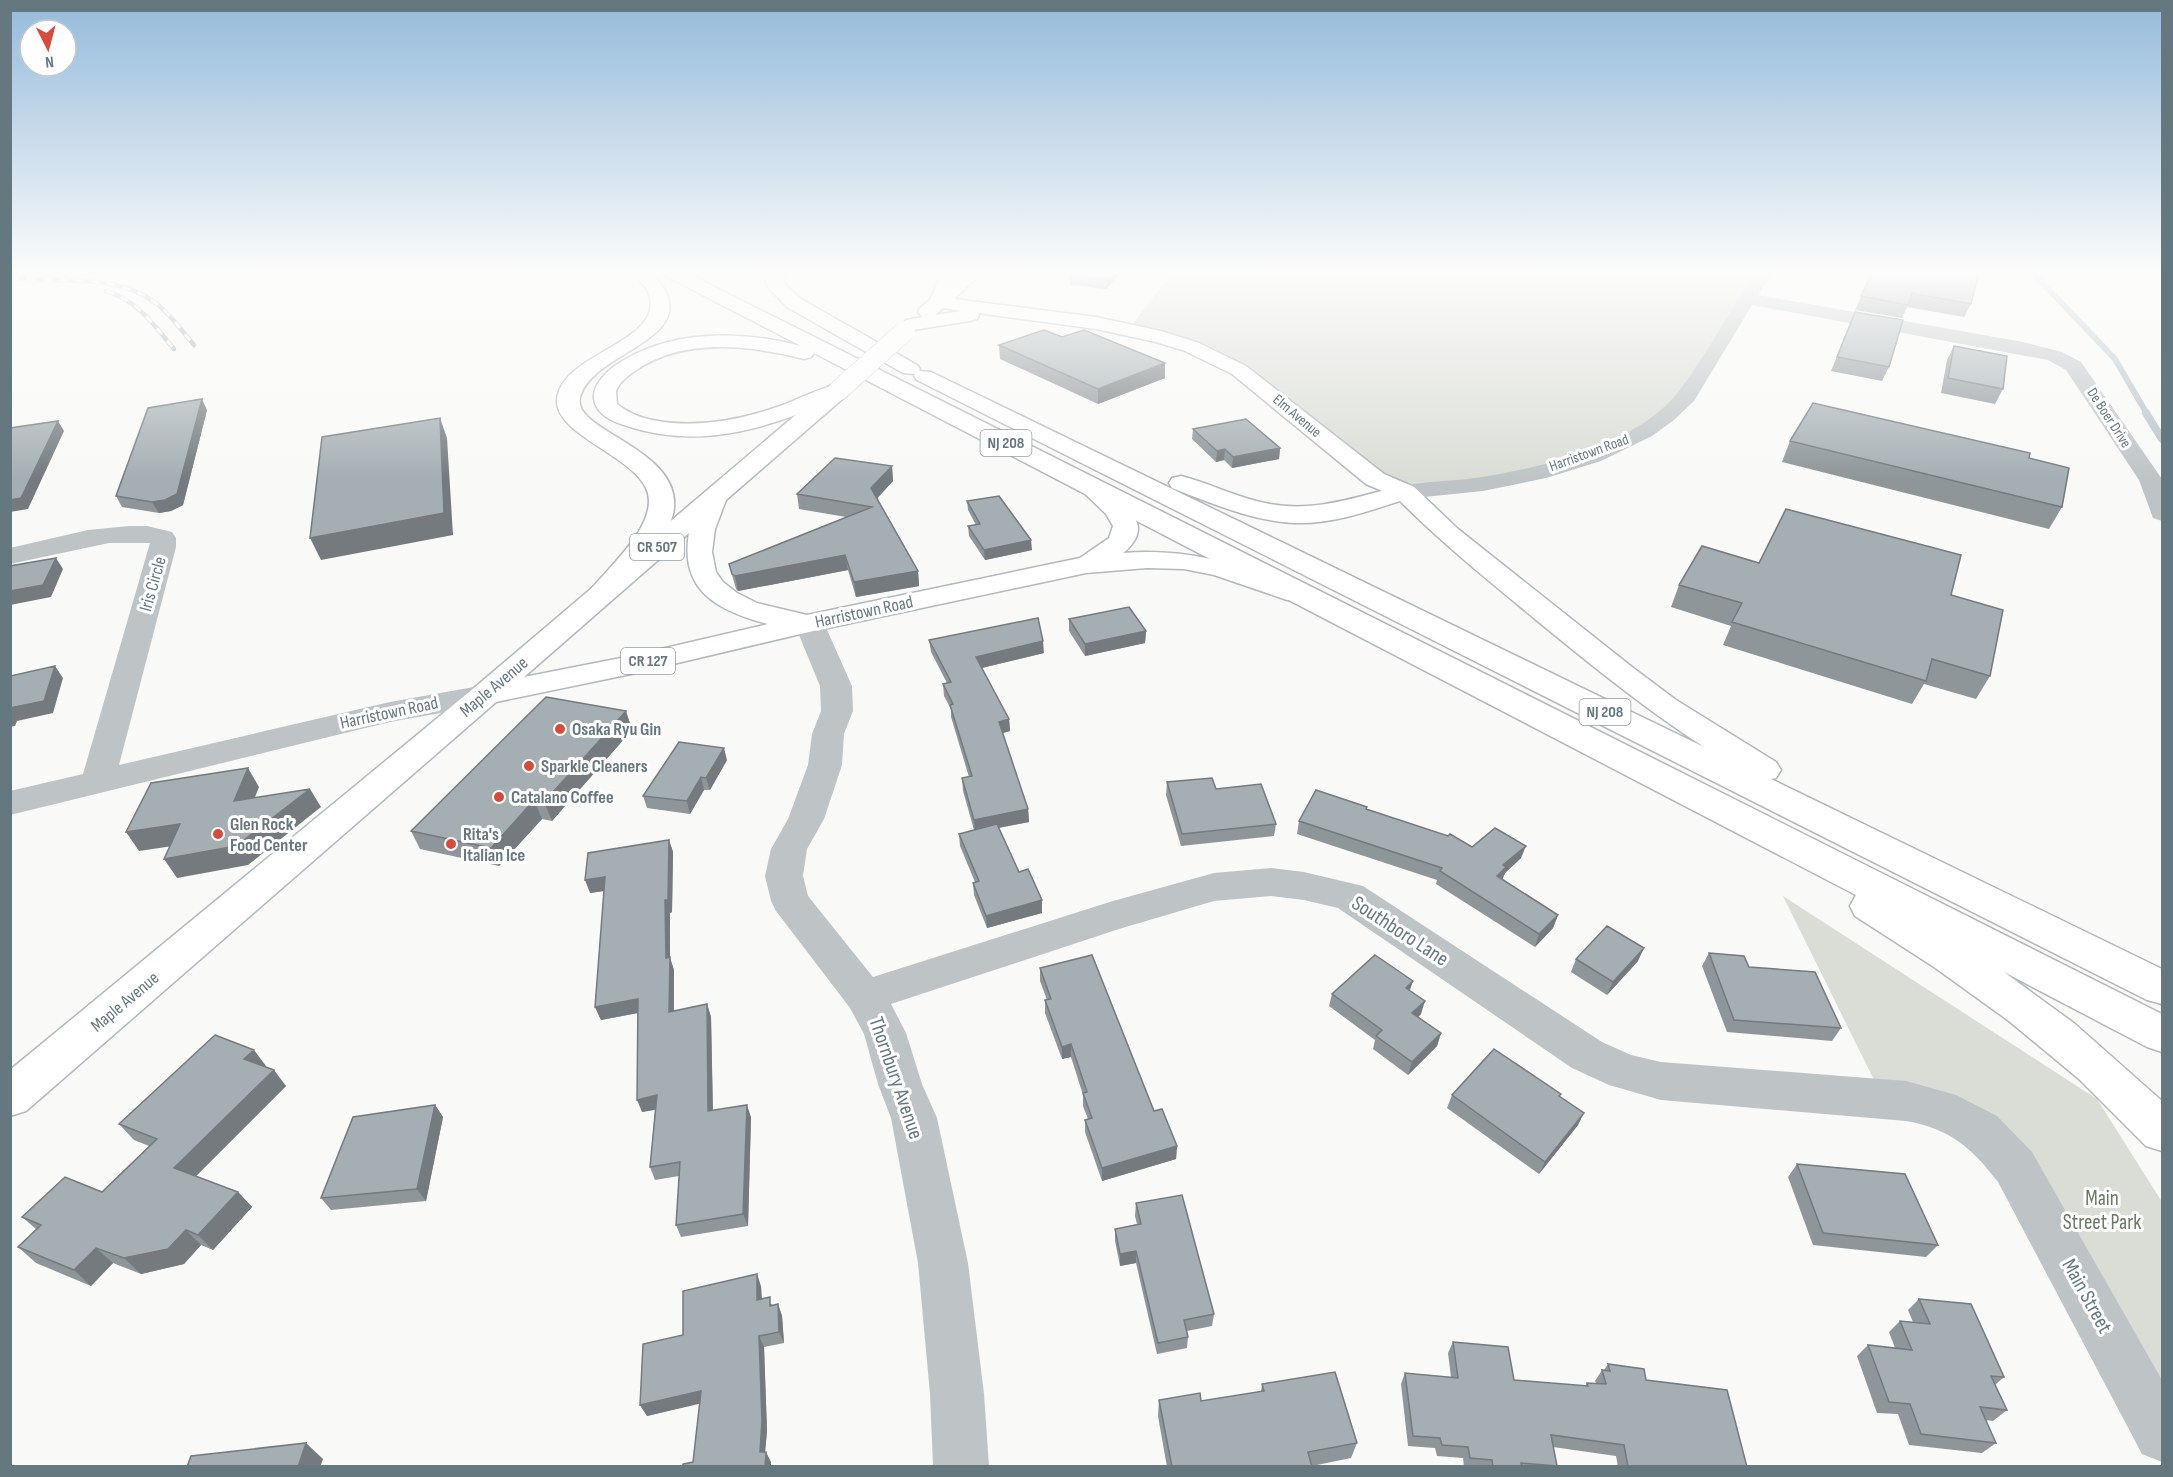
<svg xmlns="http://www.w3.org/2000/svg" width="2173" height="1477" font-family="'Sofia Sans Condensed',sans-serif">
<rect width="100%" height="100%" fill="#f9f9f7"/>
<path fill="#daddd6" d="M1172,272H1764L1686,396L1673,411L1570,462L1405,492L1239,370L1129,329Z
M1783,896L2097,1099L2162,1202V1434L2015,1168L1877,1086Z"/>
<g fill="none" stroke-linecap="round" stroke-linejoin="round">
<path stroke="#b7c4c7" stroke-width="6" d="M2032,272L2115,359L2147,414"/>
<path stroke="#b7c4c7" stroke-width="8" d="M2146,413L2162,439"/>
<g stroke="#b2b8bb" stroke-width="3">
<path id="major" d="M964,272H983L954,299L1096,317L1161,331L1199,343L1246,366L1384,474L1414,487L1417,492L1414,497L1405,499L1396,497L1366,484L1232,374L1185,351L1156,342L1096,329L978,313L979,315L977,319L970,321L913,330L906,328L903,324L906,320L923,317L918,312L920,308ZM943,308L961,311L935,315Z
M839,384L847,385L850,390L847,395L726,500L715,529L712,552L716,572L723,582L737,593L757,603L807,615L1080,558L1109,538L1113,526L1106,514L1078,487L1081,482C1083,481 1089,480 1091,480C1106,480 1139,514 1138,529C1138,538 1130,548 1123,553C1189,548 1237,564 1297,586L1301,592L1297,598L1287,600L1214,575L1184,569L1147,568L1086,573L809,632L631,674L496,702L26,1111L10,1116V1070L474,688L831,385ZM689,533C679,591 718,611 768,624L631,656L524,677Z"/>
</g>
<g stroke="#b2b7ba" stroke-width="3">
<path id="highway" d="M632,272H651C716,339 591,349 580,398C572,432 687,449 673,514C666,541 642,565 624,585C613,598 607,609 588,604L584,598C602,572 663,524 646,488C632,456 556,434 557,401C559,352 665,344 649,294C646,285 637,279 632,272Z
M663,272H685L2162,1014V1052L2147,1047L2004,972L2075,1024L2162,1101V1151L2146,1146L2079,1079L2009,1021L1934,967L1855,916L1850,906L1856,895L814,353L811,357L804,359C752,346 686,337 638,369C629,375 620,381 616,391L617,404C630,415 648,420 664,422C705,427 744,419 783,405C801,398 820,388 839,384L847,385L850,390L847,395C774,425 705,452 627,426C613,422 595,414 594,398C593,385 606,372 616,365C670,329 740,330 801,346L666,276Z
M766,272H784L785,285L801,299L917,365L920,369L919,371L931,372L1704,747C1644,708 1590,664 1535,619C1489,581 1443,544 1400,501C1369,511 1335,523 1301,523C1257,523 1213,504 1172,488L1169,483L1172,478L1181,476C1209,483 1236,497 1265,503C1314,514 1358,496 1405,485L1414,487L1458,529L1632,667L1676,700L1776,762L1781,770L1776,778L1771,779L2162,969V1004L2147,1000L917,380L914,376L915,374L903,373L787,307L768,287L765,280Z
M942,272H960L947,302L945,306H931L929,302Z"/>
</g>
<path fill="#bec4c6" fill-rule="evenodd" d="M1755,272H1773L1758,295L2023,342L2062,352L2081,362L2162,479V521L2153,518L2139,480L2066,370L2048,360L1752,305L1694,401L1674,420L1652,436L1601,461L1546,478L1483,491L1405,499L1396,497L1393,492L1396,487L1405,485C1431,481 1457,481 1482,477C1545,467 1638,444 1679,391C1707,354 1730,311 1755,272Z
M129,526H147L172,532L176,538V547L119,765L390,702L485,685L496,688L501,695L496,702L485,705L390,722L10,815V791L83,774L150,543H109L10,564V548L88,530Z
M809,614L819,617L824,623L852,686L853,711L844,734L842,765L824,819L807,849L803,876L808,896L873,977L1113,901L1214,873L1271,868L1304,872L1363,886L1602,1042L1631,1055L1661,1062L1906,1081L1956,1095L1997,1116L2032,1152L2162,1380V1462L2142,1454L1998,1182C1971,1147 1950,1129 1906,1121L1661,1100L1609,1085L1572,1068L1338,908L1304,900L1271,896L1214,901L1119,929L891,1004L906,1033L922,1084L937,1118L968,1263L984,1394L989,1466H933L930,1394L918,1263L891,1118L878,1084L864,1034L850,1008L776,911L771,901L765,876L771,849L788,819L808,765L812,734L821,711L820,686L794,623L799,617Z"/>
<use href="#major" fill="#fff" fill-rule="evenodd"/>
<use href="#highway" fill="#fff" fill-rule="evenodd"/>
<g stroke="#9ea7ab" stroke-width="4.5">
<path id="rail" d="M10,277L34,280
M27,279C70,282 121,275 157,304C171,315 182,331 194,345
M106,291C137,300 154,325 174,349"/>
</g>
<use href="#rail" stroke="#fff" stroke-width="3" stroke-dasharray="8" stroke-linecap="butt"/>
<g stroke="#b2b8bb" stroke-width="21" stroke-linecap="butt">
<path id="major-bridge" d="M839,390L905,331"/>
</g>
<use href="#major-bridge" stroke="#fff" stroke-width="20"/>
</g>
<path fill="#8e969a" d="M1074,272H1121L1106,289L1070,285V276Z
M1872,272L1971,304L1964,317L1907,307L1902,318L1855,310Z
M1855,312L1889,367L1882,381L1831,371Z
M999,345L1165,378L1098,404L1000,359Z
M1954,346L2003,389L1995,404L1941,393L1947,360Z
M207,410L183,505L171,511L159,513L122,507L116,496Z
M1193,429L1280,448L1279,459L1232,468L1224,460L1216,462L1192,439Z
M1790,441L2029,458L2062,507L2049,529L1782,462Z
M892,466L893,481L877,498L918,571L919,586L856,597L848,570L738,591L736,589L729,564L846,517L799,509L797,494Z
M967,501L1032,550L985,560L969,536L968,526L976,525L968,510Z
M1759,563L1951,595L1990,676L1976,699L1924,684L1912,704L1723,645L1731,626L1671,607L1679,585Z
M1069,619L1146,631L1145,643L1085,656L1069,631Z
M929,640L1044,653L982,668L1009,719L1010,731L1002,733L1028,809L1029,822L999,828L1019,872L1042,913L987,928L974,895L973,883L975,882L960,846L959,834L974,830L963,791L962,778L969,777L951,717V709L944,696L943,684L947,683L931,652Z
M626,711L632,730L552,821L542,819L499,866L420,849L411,831Z
M727,760L710,790H704L690,814L647,808L643,796Z
M1167,782L1216,789L1276,824L1274,836L1181,846L1166,795Z
M1367,807L1366,810L1472,847L1521,858L1505,873L1502,880L1558,915L1553,928L1535,947L1436,884L1437,880L1297,834L1299,821Z
M669,840L673,852L672,912L670,913V958L674,970V1011L707,1004L711,1017L713,1110L751,1117L748,1226L681,1237L676,1225L679,1176L655,1180L650,1167L655,1110L642,1112L638,1013L601,1020L595,1007L604,891L590,893Z
M1709,953L1749,967L1841,1028L1832,1041L1727,1032L1702,966Z
M1576,959L1638,961L1607,995L1571,972Z
M1040,968L1154,1111L1177,1146L1176,1159L1102,1181L1085,1132V1120L1088,1119L1083,1106V1095L1071,1057L1062,1059L1045,1013V1000H1047L1040,981Z
M1332,994L1421,1014L1418,1017L1441,1033L1437,1046L1408,1075L1373,1049L1375,1040L1329,1006Z
M266,1066V1067L286,1086L196,1176L238,1192L252,1207L213,1250L201,1245L184,1264L141,1274L113,1263L91,1286L36,1263L18,1247L36,1229L22,1217L102,1192L149,1146L134,1140L119,1124Z
M1452,1095L1560,1097L1578,1125L1539,1174L1447,1108Z
M435,1105L443,1117L426,1201L331,1210L321,1198Z
M1797,1164L1938,1245L1926,1257L1813,1245L1788,1177Z
M1136,1203L1214,1314L1212,1326L1187,1331L1188,1337L1187,1348L1157,1354L1136,1263L1120,1266L1115,1241V1229L1137,1224L1135,1216Z
M761,1286L762,1299L773,1305L778,1304L782,1316L784,1343L764,1347L767,1431L765,1452L771,1462L700,1403L647,1416L640,1405L683,1335Z
M1919,1299L2004,1377L1995,1385L2007,1410L1993,1421L1986,1420L1996,1443L1982,1453L1909,1445L1898,1414L1877,1413L1857,1356L1868,1345L1895,1348L1889,1332L1900,1321L1913,1322L1908,1310Z
M1453,1342L1514,1380L1585,1386L1587,1383H1596L1595,1381L1602,1370H1604L1608,1364L1646,1380L1747,1467H1618L1616,1456L1553,1447L1557,1467H1464L1463,1458L1437,1456L1435,1448L1408,1446L1401,1384L1405,1373L1451,1377L1448,1353Z
M1262,1384L1357,1443L1351,1458L1312,1466V1467H1167L1158,1416L1159,1400L1201,1401L1261,1392Z"/>
<path fill="#747a7d" d="M1114,272H1121L1106,289V280Z
M1165,363V378L1098,404V389Z
M202,399L207,410L183,505L171,511L159,513L152,502Z
M440,418L447,438L453,535L321,560L310,538Z
M58,421L64,431L28,509L10,512V500Z
M1280,448L1279,459L1232,468L1233,457Z
M1225,449L1224,460L1216,462L1217,451Z
M892,466L893,481L873,503L871,488Z
M1031,540L1032,550L985,560L984,550Z
M845,555L848,570L738,591L735,576Z
M56,558L63,569L51,597L10,605V591Z
M918,571L919,586L856,597L854,582Z
M1146,631L1145,643L1085,656V644Z
M1043,641L1044,653L977,669L976,657Z
M55,666L63,678L53,713L17,721L15,726L10,727V708Z
M626,711L632,730L552,821L544,802Z
M1009,719L1010,731L999,734V722Z
M724,748L727,760L710,790L706,778Z
M248,768L259,787L246,820L234,801Z
M701,777L704,790L690,814L687,801Z
M310,789L321,807L248,865L177,878L164,859Z
M534,800L542,819L499,866L491,848Z
M1028,809L1029,822L975,832L974,820Z
M180,824L193,843L139,851L126,832Z
M669,840L673,852L672,912L670,913V958L674,970V1025L669,1012L666,958L665,900Z
M1526,846L1521,858L1505,873L1502,880L1497,876L1503,865Z
M605,877L610,890L590,893L585,880Z
M1042,900V913L987,928L986,916Z
M1558,915L1553,928L1535,947L1539,934Z
M1644,948L1638,961L1607,995L1613,982Z
M1413,981L1409,993L1406,988Z
M638,999L643,1012L601,1020L595,1007Z
M1425,1001L1421,1014L1409,1026L1412,1013Z
M707,1004L711,1017L713,1123L708,1111Z
M1441,1033L1437,1046L1408,1075L1412,1062Z
M1071,1044V1057L1062,1059V1047Z
M254,1050L266,1066L257,1076L244,1059Z
M274,1070L286,1086L188,1184L174,1168Z
M657,1095L662,1108L642,1112L637,1100Z
M435,1105L443,1117L426,1201L417,1189Z
M747,1105L751,1117L748,1226L743,1214Z
M1584,1113L1578,1125L1539,1174L1545,1162Z
M1177,1146L1176,1159L1102,1181V1168Z
M238,1192L252,1207L213,1250L198,1235Z
M186,1230L201,1245L184,1264L141,1274L124,1258Z
M96,1248L113,1263L91,1286L74,1270Z
M1136,1251V1263L1120,1266V1254Z
M757,1274L761,1286L762,1312L757,1300Z
M778,1304L782,1316L784,1343L779,1332Z
M759,1336L764,1347L767,1431L764,1463L760,1452Z
M701,1391L707,1402L647,1416L640,1405Z
M306,1443L323,1459L320,1467H298Z
M766,1452L771,1462V1467H765Z"/>
<path fill="#a5afb3" stroke="#747a7d" stroke-width="1.5" d="M1074,272H1114L1106,280L1070,276Z
M1872,272H1979L1971,304L1912,293L1908,305L1861,296Z
M1855,312L1903,320L1889,367L1837,357Z
M1044,330L1062,337L1084,330L1165,363L1098,389L999,345Z
M1954,346L2007,356L2003,389L1948,378Z
M202,399L177,494L165,500L152,502L116,496L148,408Z
M1813,403L2030,453L2029,458L2069,468L2062,507L1790,441Z
M440,418L444,513L310,538L322,437Z
M1246,419L1280,448L1233,457L1225,449L1217,451L1193,429Z
M58,421L21,498L10,500V428Z
M835,458L892,466L871,488L918,571L854,582L845,555L735,576L732,574L729,564L872,507L797,494Z
M999,496L1031,540L984,550L968,526L980,524L967,501Z
M1786,509L1961,555L1951,595L2003,610L1990,676L1932,659L1926,681L1732,622L1742,603L1679,585L1702,546L1759,563Z
M56,558L43,585L10,591V566Z
M1129,607L1146,631L1085,644L1069,619Z
M1038,618L1043,641L976,657L1009,719L999,722L1028,809L974,820L962,778L972,776L950,705L953,704L943,684L951,682L929,640Z
M55,666L44,701L10,708V676Z
M546,697L626,711L544,802L534,800L491,848L411,831Z
M679,742L724,748L706,778L701,777L687,801L643,796Z
M248,768L234,801L310,789L236,846L164,859L180,824L126,832L151,783Z
M1212,778L1216,789L1261,784L1276,824L1182,834L1167,782Z
M1316,790L1367,807L1366,809L1448,836L1450,834L1472,847L1495,828L1526,846L1503,865L1506,867L1497,876L1558,915L1539,934L1440,871L1442,868L1299,821Z
M997,824L1019,872L1028,869L1042,900L986,916L973,883L979,881L959,834Z
M669,840L668,900H665L666,958L670,957L669,1012L707,1004L708,1111L747,1105L743,1214L676,1225L680,1162L650,1167L657,1095L637,1100L638,999L595,1007L605,877L585,880L588,853Z
M1607,926L1644,948L1613,982L1576,959Z
M1709,953L1744,956L1749,967L1815,972L1841,1028L1734,1020Z
M1092,955L1154,1111L1162,1109L1177,1146L1102,1168L1085,1120L1092,1118L1083,1093L1087,1092L1071,1044L1062,1047L1045,1000L1051,999L1040,968Z
M1375,955L1413,981L1406,988L1425,1001L1412,1013L1441,1033L1412,1062L1376,1036L1382,1030L1332,994Z
M215,1035L254,1050L244,1059L274,1070L174,1168L238,1192L198,1235L186,1230L168,1249L124,1258L96,1248L74,1270L18,1247L41,1225L22,1217L65,1177L102,1192L157,1139L119,1124Z
M1494,1049L1561,1094L1559,1096L1584,1113L1545,1162L1452,1095Z
M435,1105L417,1189L321,1198L353,1117Z
M1797,1164L1905,1174L1938,1245L1823,1233Z
M1182,1195L1214,1314L1184,1320L1188,1337L1158,1343L1136,1251L1120,1254L1115,1229L1141,1224L1136,1203Z
M757,1274V1300L770,1297V1306L778,1304L779,1332L759,1336L762,1421L760,1452H766L765,1467H683V1464L693,1462L701,1391L640,1405L643,1344L683,1335V1291Z
M1919,1299L1971,1304L2004,1377L1991,1376L2007,1410L1980,1407L1996,1443L1921,1434L1910,1404L1889,1402L1868,1345L1912,1350L1900,1321L1930,1324Z
M1453,1342L1508,1347L1514,1380L1588,1386L1587,1383L1606,1384L1602,1370L1610,1371L1608,1364L1644,1369L1646,1380L1727,1390L1747,1467H1628L1624,1445L1551,1435L1557,1466L1521,1463L1522,1467H1493L1492,1460L1470,1458L1468,1447L1442,1445L1440,1438L1413,1436L1405,1373L1458,1378Z
M1335,1372L1357,1443L1308,1452L1312,1467H1172L1159,1400L1200,1393L1201,1401L1264,1391L1262,1384Z
M306,1443L298,1467H187L191,1456Z"/>
<linearGradient id="sky" x2="0" y2="1"><stop stop-color="#94badb"/><stop offset="0.57" stop-color="#fcfcfb"/><stop offset="1" stop-color="#fcfcfb" stop-opacity="0"/></linearGradient>
<rect width="2173" height="479" fill="url(#sky)"/>
<g fill="#d64b39" stroke="#fff" stroke-width="2">
<circle cx="560" cy="729" r="6"/>
<circle cx="529" cy="766" r="6"/>
<circle cx="499" cy="797" r="6"/>
<circle cx="218" cy="834" r="6"/>
<circle cx="451" cy="844" r="6"/>
</g>
<g text-anchor="middle" dominant-baseline="central" stroke-width="6" stroke-linejoin="round" paint-order="stroke">
<g font-size="15" fill="#66787f" stroke="#fff">
<text transform="translate(1297 416) rotate(40)">Elm Avenue</text>
<text transform="translate(2109 418) rotate(57)">De Boer Drive</text>
<text transform="translate(1589 453) rotate(-20)">Harristown Road</text>
</g>
<g fill="#fff" stroke="#94a0a5" stroke-width="1.5">
<rect x="980.5" y="430" width="51" height="26" rx="4.5"/>
<rect x="630" y="534" width="54" height="26" rx="4.5"/>
<rect x="621" y="648" width="54" height="26" rx="4.5"/>
<rect x="1579.5" y="699" width="51" height="26" rx="4.5"/>
</g>
<g font-size="16" font-weight="bold" fill="#66787f">
<text x="1006" y="443">NJ 208</text>
<text x="657" y="547">CR 507</text>
<text x="648" y="661">CR 127</text>
<text x="1605" y="712">NJ 208</text>
</g>
<g font-size="18" fill="#66787f" stroke="#fff">
<text transform="translate(153 584) rotate(-74)">Iris Circle</text>
<text transform="translate(864 612) rotate(-12)">Harristown Road</text>
<text transform="translate(494 687) rotate(-40)">Maple Avenue</text>
<text transform="translate(389 713) rotate(-12)">Harristown Road</text>
<text transform="translate(125 1002) rotate(-40)">Maple Avenue</text>
</g>
<g font-size="18" font-weight="bold" fill="#66787f" stroke="#fff" text-anchor="start">
<text x="572" y="729">Osaka Ryu Gin</text>
<text x="541" y="766">Sparkle Cleaners</text>
<text x="511" y="797">Catalano Coffee</text>
<text x="230" y="824">Glen Rock<tspan x="230" dy="21">Food Center</tspan></text>
<text x="463" y="834">Rita's<tspan x="463" dy="21">Italian Ice</tspan></text>
</g>
<g font-size="21" fill="#66787f" stroke="#fff">
<text transform="translate(1400 931) rotate(33)">Southboro Lane</text>
<text transform="translate(896 1078) rotate(71)">Thornbury Avenue</text>
<text transform="translate(2087 1296) rotate(61)">Main Street</text>
</g>
<g font-size="21" fill="#6a7865" stroke="#fff">
<text x="2102" y="1198">Main<tspan x="2102" dy="24">Street Park</tspan></text>
</g>
</g>
<rect width="2173" height="1477" fill="none" stroke="#66787f" stroke-width="24"/>
<g transform="translate(48 48) rotate(174)"><circle r="28" fill="#ffffff" stroke="#c2c9cc" stroke-width="1.5"/>
<path d="M0-4.5L10 22L0 15L-10 22Z" fill="#d64b39"/>
<text y="-9" font-size="16" font-weight="bold" text-anchor="middle" fill="#66787f">N</text>
</g>
</svg>
